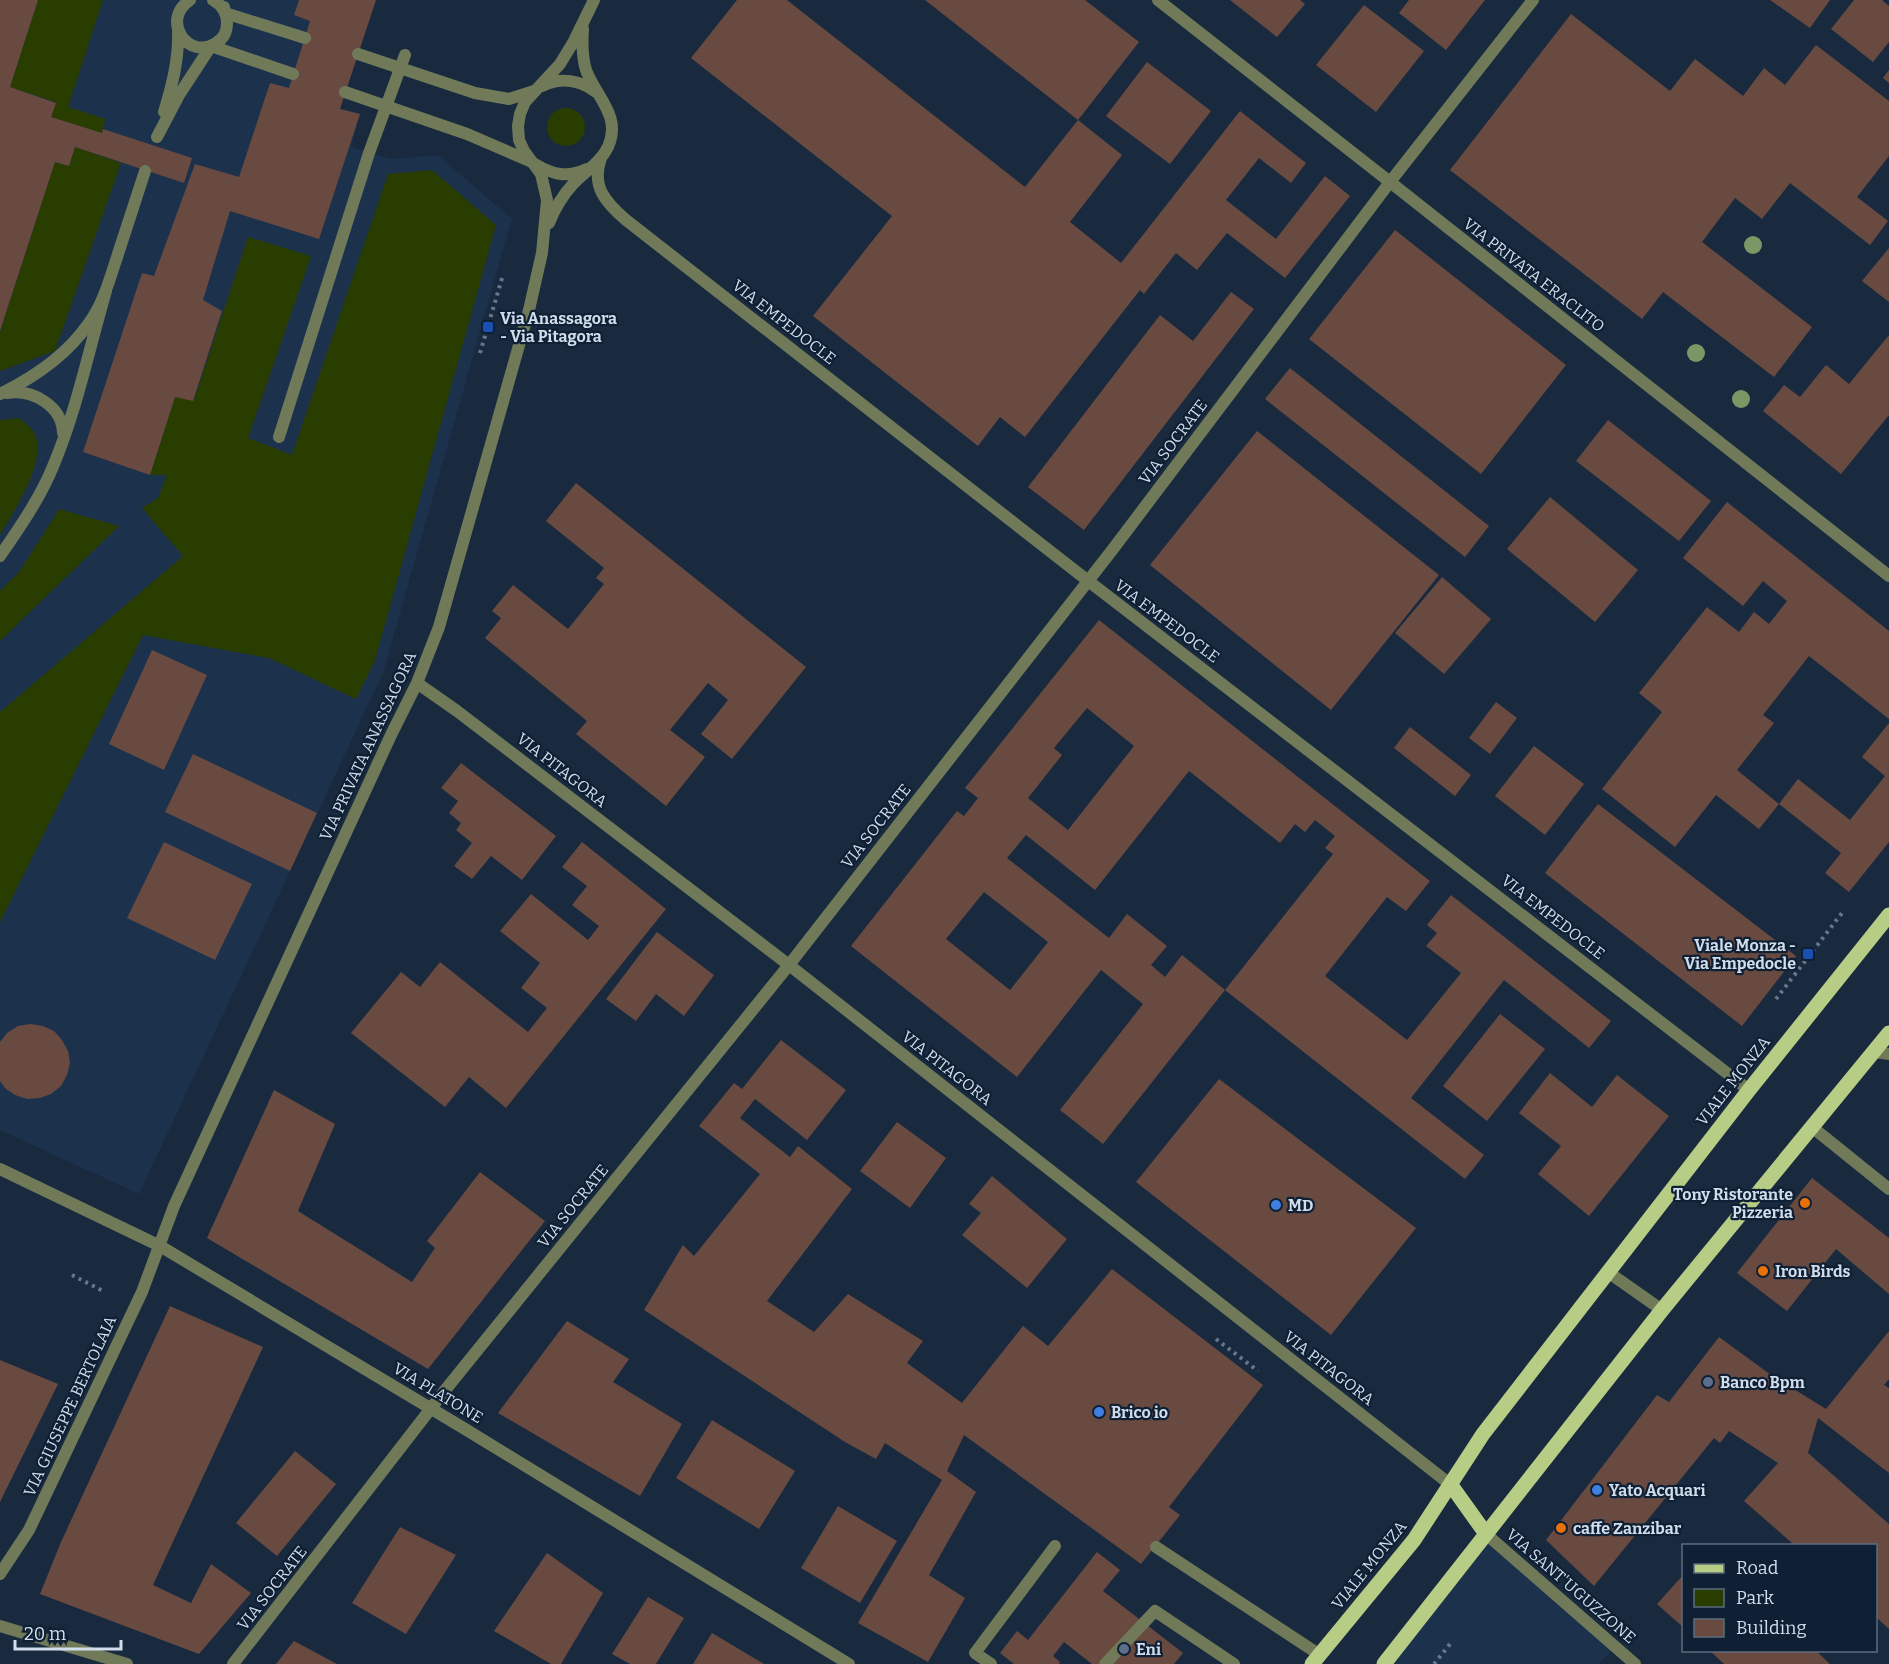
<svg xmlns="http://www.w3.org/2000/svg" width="1889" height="1664" font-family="Bitter,serif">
<rect width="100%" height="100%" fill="#192a3f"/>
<path fill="#1b314c" d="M0,0H376L340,108L360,114L351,147L390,159L438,155L512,219L383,673L139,1194L0,1130Z
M1486,1534L1615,1647L1599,1664H1384Z"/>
<path fill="#2a3d01" d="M38,0H103L68,107L105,119L102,133L51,117L56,102L10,87Z
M547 127a19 19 0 1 1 38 0a19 19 0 1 1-38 0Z
M75,147L121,163L55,351L0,371V332L55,162L69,166Z
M432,170L496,225L375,660L356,699L269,658L143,635L0,922V712L183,556L142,508L158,498L167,475H150L175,397L194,400L248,237L311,256L248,438L292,455L388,174Z
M19,418C24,422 30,426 33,431C51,456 13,513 0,535V420Z
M59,509L119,526L0,641V591L20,571Z"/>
<path fill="#694a40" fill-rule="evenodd" d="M0,0H38L10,87L56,103L51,117L102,133L103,129L192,158L184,183L75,147L69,166L55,162L0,331Z
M299,0H376L340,109L360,114L319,239L230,211L203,300L222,311L193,401L175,397L150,475L83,452L142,273L154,276L195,164L239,177L270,83L289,88L310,21L294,15Z
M737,0H787L1025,187L1078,120L1122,155L1070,222L1121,263L1240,111L1306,163L1291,183L1259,158L1226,200L1276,239L1325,176L1350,196L1285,278L1227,233L1197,270L1176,253L1144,294L1140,290L1025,437L1000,417L978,446L813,316L892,216L691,58Z
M925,0H1085L1139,42L1078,120Z
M1230,0H1300L1305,4L1277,37Z
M1409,0H1485L1446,50L1399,13Z
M1770,0H1830L1810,28Z
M1854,0H1882L1889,6V42L1873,62L1831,29Z
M1364,5L1424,51L1376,112L1316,65Z
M1571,14L1670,91L1695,59L1743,96L1764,68L1785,85L1816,45L1889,101V156L1857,197L1888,221L1870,245L1790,183L1762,219L1735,198L1702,242L1812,327L1774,377L1663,292L1642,319L1450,170Z
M1147,62L1211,111L1170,164L1106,116Z
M1889,70V83L1883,78Z
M1395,230L1566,365L1481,474L1309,339Z
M1889,248V302L1862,281Z
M1231,292L1254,309L1084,530L1028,487L1160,315L1193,341Z
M1889,335V415L1841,474L1763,411L1784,385L1800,397L1826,365L1849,384Z
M1290,368L1489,526L1465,557L1265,399Z
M1608,420L1711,501L1679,541L1576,461Z
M1257,431L1439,575L1331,710L1150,565Z
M576,483L806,667L732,759L701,734L728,700L708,683L670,730L705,757L666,806L576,734L587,721L485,638L501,618L492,611L513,585L568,629L604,584L596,578L604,568L546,521Z
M1550,497L1638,570L1595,622L1507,549Z
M1727,502L1889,631V719L1809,656L1763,715L1774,723L1737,770L1779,804L1798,779L1850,820L1885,776L1862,757L1889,723V842L1849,892L1825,873L1841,853L1779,804L1759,829L1716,795L1675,847L1602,789L1662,712L1639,693L1707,607L1739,632L1754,612L1769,624L1787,601L1763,581L1743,606L1683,558Z
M1442,577L1491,619L1444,674L1395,633Z
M1099,620L1430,881L1406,911L1387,897L1325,976L1407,1040L1461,973L1426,946L1437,933L1427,925L1451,895L1611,1021L1589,1048L1504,980L1411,1098L1484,1155L1465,1179L1225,990L1103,1144L1060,1110L1143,1004L1101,970L1017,1077L851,946L957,811L964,816L978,798L965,788ZM1087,708L1134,746L1068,830L1028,798L1062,755L1054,748ZM1189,771L1280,843L1295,824L1305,832L1315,820L1335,836L1325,848L1333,854L1225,990L1182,955L1165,977L1151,965L1167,946L1127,914L1109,938L1007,858L1026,835L1095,890ZM984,892L1048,942L1010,990L946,939Z
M152,650L207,675L164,770L109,744Z
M1496,702L1517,718L1490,754L1469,738Z
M1410,727L1471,775L1455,796L1394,748Z
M1534,746L1584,784L1545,835L1495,796Z
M193,754L317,813L290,871L165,812Z
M461,763L556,836L522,880L491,856L472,879L454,866L472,843L456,830L461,823L449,813L458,801L441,788Z
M1598,804L1796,956L1742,1026L1545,873Z
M164,842L252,884L215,960L127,918Z
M582,842L666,909L506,1108L469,1077L445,1107L351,1033L401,972L420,987L440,962L528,1032L547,1008L521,988L540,963L500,931L531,894L588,940L599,926L572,905L587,886L562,867Z
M657,932L714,975L684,1016L656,994L636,1021L606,999Z
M1500,1014L1545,1049L1487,1121L1443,1086Z
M30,1024L43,1026L54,1031L62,1040L68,1051L70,1063L67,1075L61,1086L51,1094L40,1098L27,1099L15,1095L5,1088L0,1081V1042L7,1033L18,1026Z
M781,1040L846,1090L807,1140L755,1099L740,1118L790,1157L798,1146L852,1189L767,1301L814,1332L848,1294L923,1341L907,1363L962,1403L1023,1326L1048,1346L1112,1269L1263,1385L1169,1507L1180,1515L1141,1564L964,1435L947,1471L976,1492L929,1575L965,1598L928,1662L858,1623L942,1480L885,1443L876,1459L845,1442L644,1310L683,1245L694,1256L760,1174L699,1126L734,1083L742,1089Z
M1550,1073L1592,1107L1617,1075L1669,1116L1589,1216L1538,1174L1561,1146L1519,1113Z
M1219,1079L1416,1228L1331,1335L1136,1182Z
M274,1090L335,1124L298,1211L412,1282L435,1248L427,1241L480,1172L545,1221L428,1369L207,1238Z
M897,1122L946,1158L910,1208L860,1171Z
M992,1176L1067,1239L1027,1288L962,1235L981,1213L969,1204Z
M1812,1178L1889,1238V1294L1836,1249L1787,1311L1737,1273Z
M170,1306L263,1347L153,1585L191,1603L211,1564L251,1593L199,1654L40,1594L61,1542Z
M567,1321L629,1359L613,1382L682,1424L640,1496L498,1413Z
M1889,1331V1379L1884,1385L1889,1388V1473L1818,1418L1808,1453L1889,1524V1629L1876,1617V1546H1790L1792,1543L1744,1501L1778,1463L1729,1431L1720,1443L1714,1438L1594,1586L1546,1540L1657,1395L1669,1402L1719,1337L1771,1375L1826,1409Z
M0,1360L58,1384L0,1502Z
M712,1420L795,1471L759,1529L676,1478Z
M295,1451L336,1484L277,1556L236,1523Z
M838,1506L897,1541L860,1603L801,1568Z
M400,1527L456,1555L406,1634L352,1603Z
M1097,1552L1120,1570L1103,1591L1183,1653L1174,1664H1092L1064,1642L1053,1656L1060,1662L1059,1664H1014L1000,1653L1017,1631L1028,1640Z
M547,1553L603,1593L561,1664H551L494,1631Z
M1684,1574V1628L1657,1604Z
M648,1597L684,1618L656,1664H630L612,1654Z
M712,1633L764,1664H693Z
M294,1641L337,1664H276Z
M1709,1650H1815L1830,1664H1724Z"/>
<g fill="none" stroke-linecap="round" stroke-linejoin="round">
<path stroke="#687789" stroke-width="4" stroke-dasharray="3 4.5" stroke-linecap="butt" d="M480,353L503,275
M1776,999L1842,913
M72,1275L103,1291
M1216,1339L1258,1371
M1434,1664L1450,1644"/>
<path stroke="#707a59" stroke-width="12" d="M190,0C160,20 188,61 216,43C223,39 227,32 227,23C227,13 222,5 213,0
M1158,0L1390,182
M224,7L225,13L305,38
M358,54L475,93L509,99L534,91
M345,92L467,134L532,162
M164,112C172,86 179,59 178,31
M157,137L179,95L211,46L293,74
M7,393C33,389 62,406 63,433
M0,394C35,377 67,355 89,323C104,302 110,278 118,254C127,226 136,198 145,171
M279,437L369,153L405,55
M0,556C20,527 41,497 54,464C77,409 89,349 106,291
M1874,1052L1889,1054
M1608,1272L1662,1310
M1156,1547L1320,1655
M991,1664L975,1653L1055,1546
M1105,1664L1155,1611L1234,1664"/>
<path stroke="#707a59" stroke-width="12" d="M542,86C561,77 580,80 596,92
M601,158C591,186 605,202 626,220L1087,580L1749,1090
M535,164C553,175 568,178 587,169
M1390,182L1889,576
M549,223C555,208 563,195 573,184C585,171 601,162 608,147C622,116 596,97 586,70C582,57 582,43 583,29
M417,683L457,711L789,965L1451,1485
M1812,1127L1889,1189
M0,1169L160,1246L465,1429L849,1664
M1486,1534L1635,1664
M0,1574L29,1530L142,1292L174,1206L391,735L417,683L439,627L529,310L542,253L547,200L541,174L524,151L519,140L518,126L520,114L525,102L560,64L574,41L594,0
M0,1626L127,1664
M233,1664L446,1389L789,965L1113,549L1390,182L1533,0"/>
<path stroke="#b7cc85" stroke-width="15" d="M1451,1485L1486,1534
M1312,1664L1414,1540L1483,1434L1749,1090L1889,915
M1384,1664L1662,1310L1889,1033"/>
</g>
<g fill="#799866">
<circle cx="1753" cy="245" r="9"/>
<circle cx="1696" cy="353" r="9"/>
<circle cx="1741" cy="399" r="9"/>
</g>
<g fill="#1a4fb4" stroke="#0f2035" stroke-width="2">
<rect x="482" y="321" width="12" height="12" rx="3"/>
<rect x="1802" y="948" width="12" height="12" rx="3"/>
</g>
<g fill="#e8710a" stroke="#0f2035" stroke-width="2">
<circle cx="1805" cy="1203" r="6"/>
<circle cx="1763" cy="1271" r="6"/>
<circle cx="1561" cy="1528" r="6"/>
</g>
<g fill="#3f7fe0" stroke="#0f2035" stroke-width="2">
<circle cx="1276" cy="1205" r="6"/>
<circle cx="1099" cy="1412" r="6"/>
<circle cx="1597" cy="1490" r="6"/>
</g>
<g fill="#5c6f8a" stroke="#0f2035" stroke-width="2">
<circle cx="1708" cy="1382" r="6"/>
<circle cx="1124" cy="1649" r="6"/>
</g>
<g text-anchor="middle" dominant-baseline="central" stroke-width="4.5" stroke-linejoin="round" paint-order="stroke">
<g font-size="16" fill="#d1ddeb" stroke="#0f2035">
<text transform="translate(1534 275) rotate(38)">VIA PRIVATA ERACLITO</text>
<text transform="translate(784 322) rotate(38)">VIA EMPEDOCLE</text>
<text transform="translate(1173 442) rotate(-53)">VIA SOCRATE</text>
<text transform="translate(1167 621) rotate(37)">VIA EMPEDOCLE</text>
<text transform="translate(368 746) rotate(-65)">VIA PRIVATA ANASSAGORA</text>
<text transform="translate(562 770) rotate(38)">VIA PITAGORA</text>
<text transform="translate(876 826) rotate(-52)">VIA SOCRATE</text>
<text transform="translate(1553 917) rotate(38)">VIA EMPEDOCLE</text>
<text transform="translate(947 1068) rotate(38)">VIA PITAGORA</text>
<text transform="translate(1733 1081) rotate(-52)">VIALE MONZA</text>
<text transform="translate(573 1206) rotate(-51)">VIA SOCRATE</text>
<text transform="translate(1329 1368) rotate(38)">VIA PITAGORA</text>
<text transform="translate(438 1393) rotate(31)">VIA PLATONE</text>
<text transform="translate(70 1406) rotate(-65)">VIA GIUSEPPE BERTOLAIA</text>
<text transform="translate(1369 1565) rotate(-51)">VIALE MONZA</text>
<text transform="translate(1571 1586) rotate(41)">VIA SANT'UGUZZONE</text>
<text transform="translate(272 1588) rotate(-52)">VIA SOCRATE</text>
</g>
<g font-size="16" font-weight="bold" fill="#d1ddeb" stroke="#0f2035" text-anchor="start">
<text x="500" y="318">Via Anassagora<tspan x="500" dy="18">- Via Pitagora</tspan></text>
<text x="1796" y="945" text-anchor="end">Viale Monza -<tspan x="1796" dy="18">Via Empedocle</tspan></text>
<text x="1793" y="1194" text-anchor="end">Tony Ristorante<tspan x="1793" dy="18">Pizzeria</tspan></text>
<text x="1288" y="1205">MD</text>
<text x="1775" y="1271">Iron Birds</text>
<text x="1720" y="1382">Banco Bpm</text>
<text x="1111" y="1412">Brico io</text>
<text x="1609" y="1490">Yato Acquari</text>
<text x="1573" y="1528">caffe Zanzibar</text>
<text x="1136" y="1649">Eni</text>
</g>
</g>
<rect x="1682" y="1544" width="195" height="108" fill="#0f2035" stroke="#5d6c7e" stroke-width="1.5"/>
<rect x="1694" y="1564" width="30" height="9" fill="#b7cc85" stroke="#5d6c7e" stroke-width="1.5"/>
<text x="1736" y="1574" font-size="18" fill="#d1ddeb">Road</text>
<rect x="1694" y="1589" width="30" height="18" fill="#2a3d01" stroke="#5d6c7e" stroke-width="1.5"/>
<text x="1736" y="1604" font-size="18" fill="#d1ddeb">Park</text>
<rect x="1694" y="1619" width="30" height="18" fill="#694a40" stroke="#5d6c7e" stroke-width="1.5"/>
<text x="1736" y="1634" font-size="18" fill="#d1ddeb">Building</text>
<path d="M15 1640v9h106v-9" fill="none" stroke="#d1ddeb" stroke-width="3"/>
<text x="24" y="1640" font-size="18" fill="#d1ddeb" stroke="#0f2035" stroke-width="4.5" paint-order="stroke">20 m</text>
</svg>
